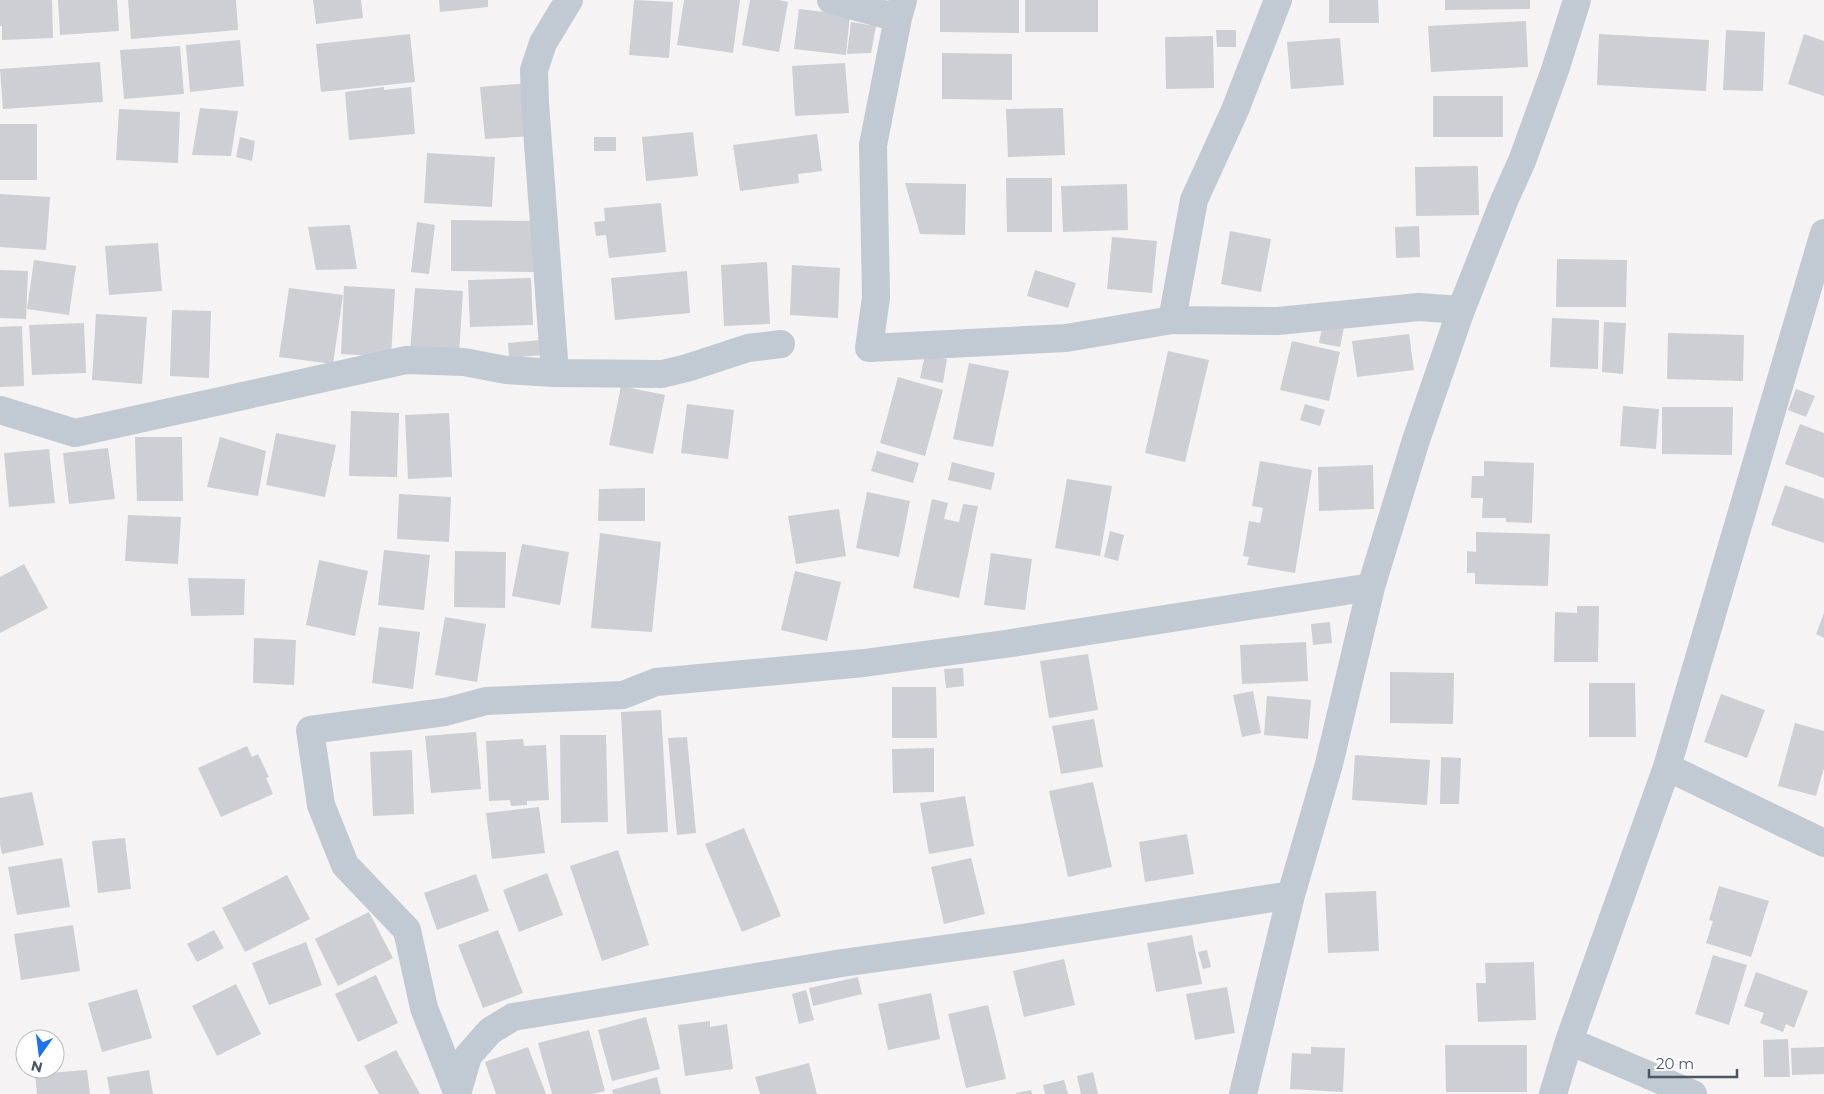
<svg xmlns="http://www.w3.org/2000/svg" width="1824" height="1094" font-family="Montserrat,sans-serif">
<rect width="100%" height="100%" fill="#f5f3f3"/>
<path fill="#cdcfd5" d="M0,0H52L53,38L2,40V26H0Z
M58,0H117L119,31L60,35Z
M128,0H236L238,30L131,39Z
M313,0H361L363,18L316,24Z
M439,0H488V7L440,12Z
M634,0L673,2L669,58L629,55Z
M684,0H740L733,53L677,45Z
M750,0H779L788,2L779,52L742,45Z
M940,0H1019V33L940,32Z
M1025,0H1098V32H1025Z
M1329,0H1378L1379,23H1329Z
M1445,0H1530V9L1445,10Z
M799,9L850,15L846,55L794,49Z
M1526,21L1528,67L1431,72L1428,26Z
M851,22L876,26L871,53L847,54Z
M1216,30H1236V47H1217Z
M1726,30L1765,32L1763,91L1723,90Z
M410,34L415,82L321,92L316,44Z
M1599,34L1709,40L1706,91L1597,85Z
M1804,34L1824,41V96L1788,84Z
M1213,36L1214,88L1166,89L1165,37Z
M1340,38L1344,85L1291,89L1287,42Z
M240,40L244,86L190,92L186,45Z
M180,46L184,94L124,99L120,50Z
M942,53L1012,54V100L942,99Z
M100,62L103,102L3,109L0,69Z
M845,63L849,113L795,116L792,66Z
M530,83L535,136L485,139L480,87Z
M384,87V90L411,87L415,134L349,140L345,92Z
M1433,96H1503V137H1433Z
M200,108L238,111L231,156L192,155Z
M1063,108L1065,155L1008,157L1006,109Z
M119,109L180,112L178,163L116,160Z
M0,124H37V180H0Z
M693,132L698,176L646,181L642,137Z
M817,134L822,171L798,174L799,183L740,191L733,145Z
M240,137L255,141L252,161L236,157Z
M594,137H616V151H594Z
M427,153L495,157L492,207L424,203Z
M1478,166L1479,215L1416,216L1415,167Z
M1006,178H1052V232H1007Z
M905,183L966,184L965,235L920,234Z
M1127,184L1128,230L1063,232L1061,186Z
M0,194L50,197L46,250L0,247Z
M661,203L666,252L609,258L606,235L596,236L594,222L605,221L604,208Z
M451,220L536,221L535,272L451,271Z
M417,222L435,225L429,274L411,272Z
M347,225H350L357,269L316,270L308,227Z
M1419,226L1420,257L1396,258L1395,227Z
M1230,231L1271,239L1261,292L1221,284Z
M1112,237L1157,241L1152,293L1107,289Z
M158,243L162,291L109,295L105,246Z
M1557,259L1627,260L1626,307H1556Z
M34,260L76,266L69,315L27,309Z
M767,262L770,324L724,326L721,265Z
M792,265L840,268L838,318L790,315Z
M0,270L28,271L26,319L0,318Z
M1035,270L1076,283L1068,308L1027,296Z
M687,271L690,313L615,320L611,278Z
M531,278L533,325L470,327L468,280Z
M344,286L395,289L391,357L341,354Z
M289,288L343,295L333,364L279,357Z
M415,288L463,291L459,355L410,352Z
M172,310L211,311L209,378L170,376Z
M96,314L147,317L142,384L92,380Z
M1552,318L1599,320L1598,369L1550,367Z
M1604,322L1626,323L1623,374L1602,372Z
M84,323L86,373L32,375L29,325Z
M1323,323L1344,327L1340,347L1319,343Z
M22,326L24,386L0,387V327Z
M1668,333L1744,335L1743,381L1667,379Z
M1409,334L1414,370L1357,377L1352,341Z
M541,340L542,355L509,358L508,343Z
M1292,341L1340,352L1329,401L1280,390Z
M1168,351L1209,360L1185,462L1145,453Z
M925,354L947,359L943,383L920,378Z
M969,363L1009,371L993,447L953,439Z
M898,377L943,390L925,456L880,443Z
M621,386L665,395L653,454L609,445Z
M1796,389L1815,396L1806,417L1788,410Z
M687,404L734,410L728,459L681,453Z
M1305,404L1325,410L1320,426L1300,420Z
M1623,406L1659,409L1656,449L1620,446Z
M1662,407H1733L1732,455L1662,454Z
M351,411L399,413L397,477L349,476Z
M449,413L452,477L408,479L405,415Z
M1800,424L1824,433V478L1785,464Z
M276,433L336,445L325,497L266,485Z
M135,437H182L183,501H137Z
M220,437L266,451L258,496L207,487Z
M108,448L115,499L69,504L63,453Z
M49,449L55,503L9,507L4,453Z
M877,451L919,463L913,483L871,471Z
M1260,461L1312,470L1295,573L1247,565L1249,557L1243,556L1249,521L1260,523L1263,508L1252,506Z
M1484,461L1534,463L1532,523L1506,522V518H1482L1483,498H1471L1472,476H1484Z
M952,462L995,473L991,490L948,480Z
M1373,465L1374,509L1319,511L1318,467Z
M1067,479L1112,486L1100,556L1055,548Z
M1785,485L1824,499V543L1771,525Z
M645,488V521H598L599,489Z
M867,492L910,501L899,557L856,548Z
M399,494L451,497L449,542L397,539Z
M932,499L948,503L944,519L959,522L963,504L978,506L959,598L913,588Z
M839,509L846,556L796,564L788,516Z
M128,515L181,517L178,564L125,561Z
M1110,531L1124,535L1118,561L1104,557Z
M1476,532L1550,534L1548,586L1475,584V573H1467V551L1476,552Z
M600,533L661,542L652,632L591,628Z
M522,544L569,552L560,605L512,596Z
M384,550L430,555L424,610L378,605Z
M455,551L506,552L505,608L454,607Z
M991,553L1032,559L1025,610L984,605Z
M319,560L368,571L355,636L306,625Z
M24,564L48,608L0,633V577Z
M795,571L841,582L827,641L781,630Z
M188,578L245,579L244,615L191,616Z
M1577,606H1599L1598,662H1554L1555,612L1577,613Z
M1824,613V638L1816,634Z
M445,617L486,624L477,682L435,675Z
M1330,622L1332,643L1313,645L1311,624Z
M379,627L420,632L413,689L372,683Z
M254,638L296,640L294,685L253,683Z
M1306,642L1308,681L1242,684L1240,645Z
M1088,654L1098,710L1049,718L1040,661Z
M963,668L964,686L946,688L944,669Z
M1390,672L1454,673L1453,724L1390,723Z
M1589,683H1635L1636,737H1589Z
M892,687H936L937,738H892Z
M1253,691L1261,733L1242,737L1233,695Z
M1721,694L1765,710L1747,758L1704,742Z
M1267,696L1311,700L1308,739L1264,735Z
M661,710L668,832L627,834L621,712Z
M1094,719L1103,767L1061,774L1052,726Z
M1795,723L1824,731V768L1816,796L1778,786Z
M476,732L481,789L431,793L425,736Z
M560,735H606L608,822L561,823Z
M687,737L696,833L677,835L668,738Z
M523,739L524,746L546,745L549,800L527,801V805L511,806L510,800L489,801L486,741Z
M247,746L252,757L258,754L269,777L266,778L273,794L221,817L198,768Z
M934,748V792L893,793L892,749Z
M412,750L414,814L373,816L370,752Z
M1355,755L1430,760L1427,805L1352,800Z
M1441,757L1461,758L1459,804H1440Z
M1093,782L1112,867L1068,877L1049,791Z
M32,792L44,845L2,854L0,844V798Z
M965,796L974,846L929,854L920,803Z
M539,807L545,853L492,859L486,813Z
M744,828L781,916L742,932L705,844Z
M1187,834L1194,874L1145,882L1139,842Z
M125,838L131,889L98,893L92,841Z
M618,850L649,945L602,961L570,866Z
M62,858L70,907L17,915L8,867Z
M971,858L985,914L944,924L931,867Z
M547,873L563,915L519,932L503,890Z
M476,874L489,911L437,930L424,893Z
M287,875L310,919L245,952L222,908Z
M1719,886L1769,901L1751,957L1706,943L1713,921L1709,920Z
M1376,891L1379,951L1328,953L1325,893Z
M369,912L393,958L338,986L315,939Z
M73,925L80,971L21,980L14,934Z
M214,930L224,948L197,962L187,944Z
M498,930L523,993L483,1008L458,945Z
M1192,935L1202,984L1156,992L1147,943Z
M306,942L322,985L269,1005L252,963Z
M1207,950L1211,967L1203,969L1198,952Z
M1713,955L1747,965L1729,1025L1695,1014Z
M1064,959L1075,1005L1024,1017L1013,971Z
M1534,962L1536,1020L1478,1022L1476,983H1486L1485,963Z
M1756,972L1808,991L1794,1028L1786,1024L1783,1032L1760,1023L1764,1013L1744,1006Z
M376,975L398,1023L358,1042L335,994Z
M858,977L862,994L813,1006L809,988Z
M236,984L261,1034L217,1056L192,1006Z
M1227,987L1235,1033L1195,1040L1186,994Z
M137,989L152,1038L102,1052L88,1003Z
M806,990L814,1020L799,1024L792,994Z
M931,993L940,1039L888,1050L878,1004Z
M988,1005L1006,1079L966,1088L948,1014Z
M646,1017L660,1069L612,1081L598,1030Z
M710,1021V1027L727,1024L733,1069L685,1076L678,1025Z
M589,1030L605,1091L593,1094H552L538,1043Z
M1788,1039L1790,1077H1764L1763,1040Z
M1445,1045H1527V1092H1446Z
M528,1047L546,1094H496L485,1062Z
M1311,1047L1345,1048L1343,1092L1290,1089L1292,1053L1311,1054Z
M1824,1047V1074L1792,1075L1791,1048Z
M396,1050L420,1094H379L364,1066Z
M809,1063L817,1094H760L755,1077Z
M87,1070L90,1094H37L35,1074Z
M149,1070L153,1094H110L107,1077Z
M1093,1072L1098,1094H1081L1077,1076Z
M657,1077L661,1094H613L612,1090Z
M1064,1080L1068,1094H1045L1043,1085Z
M1031,1090L1032,1094H1016V1093Z"/>
<g fill="none" stroke-linecap="round" stroke-linejoin="round">
<path stroke="#c1cad2" stroke-width="28" d="M831,0L898,18
M903,0L898,18L873,145L876,297L869,348L1066,338L1172,320L1278,321L1419,307L1461,310
M1172,320L1194,200L1235,110L1278,0
M555,373L535,103L534,70L543,43L569,0
M0,410L75,433L406,360L464,362L506,370L555,373L662,374L687,368L748,348L781,344
M1667,767L1824,843
M1569,1041L1693,1094
M457,1092L424,1008L407,930L345,865L321,805L310,730L445,712L486,701L623,695L656,682L864,663L1005,644L1371,587
M457,1094L468,1056L490,1031L513,1017L842,963L1022,938L1291,895
M1243,1094L1291,895L1329,764L1371,587L1416,440L1461,310L1504,201L1522,161L1555,70L1577,0
M1553,1094L1569,1041L1667,767L1824,233"/>
</g>
<g transform="translate(40 1054) rotate(194)"><circle r="24" fill="#ffffff" stroke="#b7bbc0"/>
<path d="M0-4L9 19L0 12L-9 19Z" fill="#1a73e8"/>
<text y="-8" font-size="14" font-weight="bold" text-anchor="middle" fill="#4a5661">N</text>
</g>
<path d="M1649 1069v8h88v-8" fill="none" stroke="#4a5661" stroke-width="2.5"/>
<text x="1656" y="1069" font-size="15" fill="#4a5661" stroke="#ffffff" stroke-width="4" paint-order="stroke">20 m</text>
</svg>
